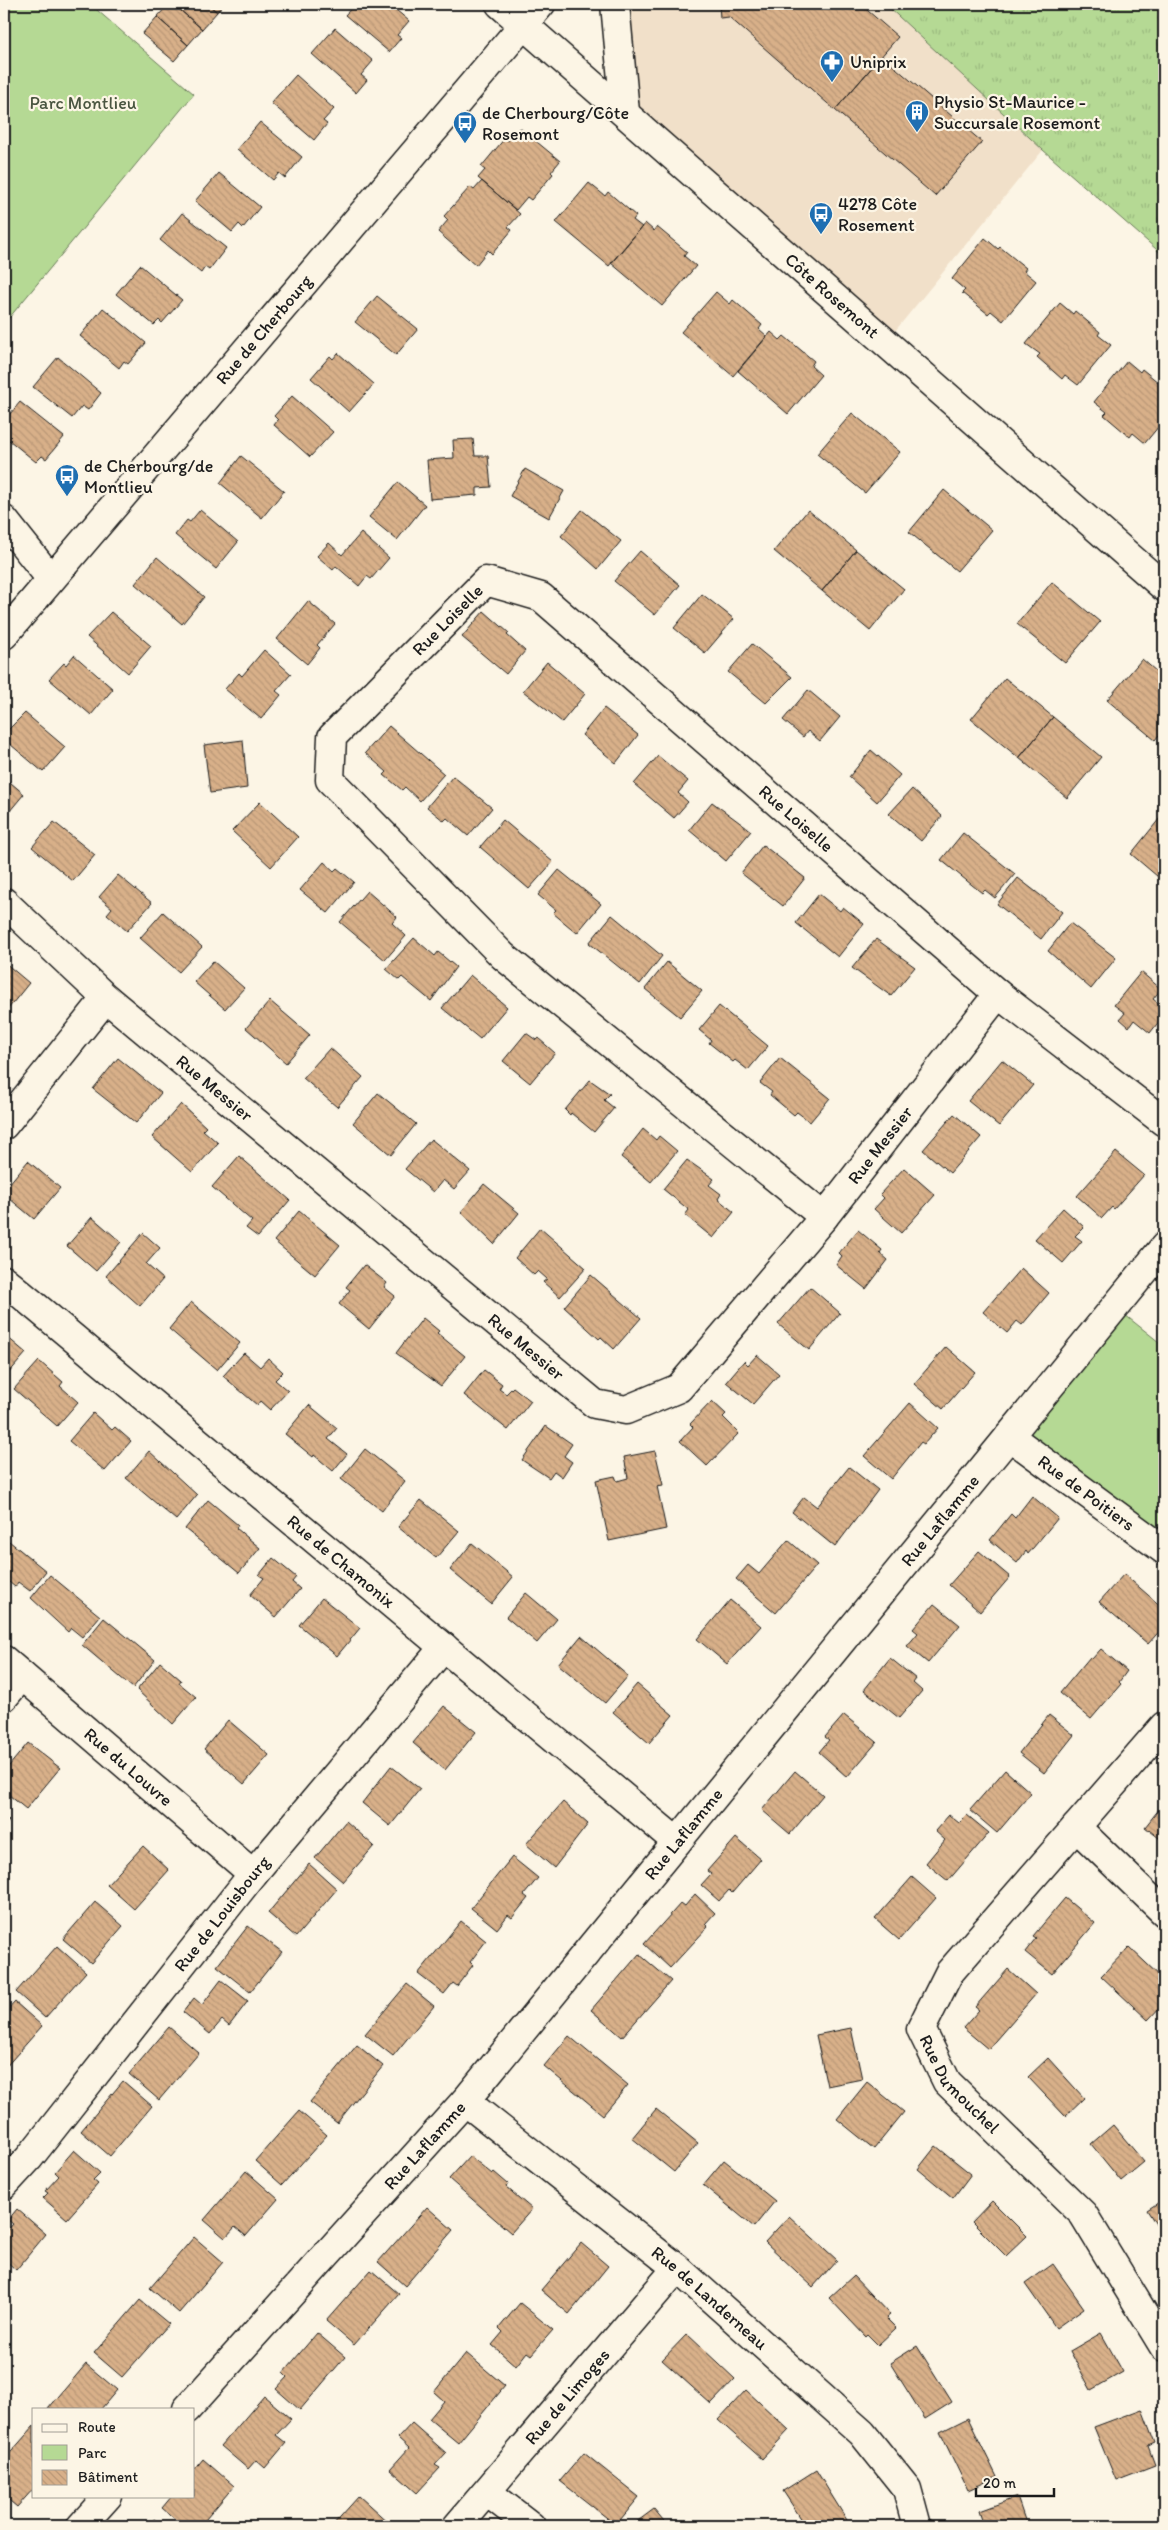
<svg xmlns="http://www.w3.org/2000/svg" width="1168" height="2530" font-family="Itim,sans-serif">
<defs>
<pattern id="grass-tufts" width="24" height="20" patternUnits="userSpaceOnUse" patternTransform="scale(1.25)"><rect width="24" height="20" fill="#b5d994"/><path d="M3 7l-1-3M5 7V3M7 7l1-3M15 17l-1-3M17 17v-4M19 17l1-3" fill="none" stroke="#9bba7f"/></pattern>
<pattern id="building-back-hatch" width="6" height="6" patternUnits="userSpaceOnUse" patternTransform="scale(1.25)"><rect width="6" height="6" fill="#d8b089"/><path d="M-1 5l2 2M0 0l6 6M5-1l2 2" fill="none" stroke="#b99776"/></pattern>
</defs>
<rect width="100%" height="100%" fill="#fcf5e5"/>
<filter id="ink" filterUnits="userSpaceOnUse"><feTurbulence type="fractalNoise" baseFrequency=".02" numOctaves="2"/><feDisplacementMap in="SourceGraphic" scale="10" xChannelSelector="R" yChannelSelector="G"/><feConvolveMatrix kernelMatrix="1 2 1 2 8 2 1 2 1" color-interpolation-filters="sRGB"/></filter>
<g filter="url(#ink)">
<path fill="#f1e0c9" d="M615,4H885L1043,150L886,342L625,112Z"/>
<path fill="url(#grass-tufts)" stroke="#687a58" d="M885,4H1164V256L1043,150Z"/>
<path fill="#b5d994" stroke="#687a58" d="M4,4H90L194,94L4,324Z
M1115,1307L1164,1346V1550L1009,1436Z"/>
<path fill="url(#building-back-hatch)" stroke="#1c1c1c" d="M169,4H173L202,29L188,45L157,17Z
M173,4H208L217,12L202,29Z
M208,4H224L217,12Z
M355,4H389L409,21L397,35L401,38L389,52L345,15Z
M719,4H860L898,37L835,110L729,17L720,18Z
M157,17L188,45L174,61L142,34Z
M335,28L373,61L361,75L367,80L356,93L312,54Z
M882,56L982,142L935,196L835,110Z
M296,75L334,109L323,121L327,124L314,140L271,103Z
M260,122L302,157L285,178L279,173L273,180L237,149Z
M520,128L560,161L551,172L553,174L531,200L527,197L516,210L478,178L485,170L481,167L505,138L508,141Z
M219,173L260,207L243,228L239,224L232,232L195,201Z
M482,181L520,214L508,227L512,230L492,254L488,250L476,265L438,232L448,220L444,216L470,187L474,190Z
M589,183L605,196L608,192L636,216L633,220L642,227L609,266L556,222Z
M182,213L226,248L209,270L205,267L201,273L160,240Z
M645,223L654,231L657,227L687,252L684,256L696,266L662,306L611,263Z
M985,238L998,249L1000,247L1026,268L1024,271L1036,281L1003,321L991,311L988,314L962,293L965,290L952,279Z
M140,265L182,300L162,323L159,320L154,325L116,294Z
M716,292L730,304L733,300L762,325L759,329L767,336L733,376L681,332Z
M377,296L418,329L396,355L355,322Z
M1060,303L1073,314L1075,311L1100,332L1098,335L1111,345L1078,385L1065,375L1062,379L1037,357L1040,354L1026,344Z
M103,308L146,343L128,364L124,361L119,368L80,336Z
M771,332L780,340L784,336L814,361L811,366L821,375L788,414L738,371Z
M338,353L374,384L349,412L311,378L330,356L333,359Z
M58,357L101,393L88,410L82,406L72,418L33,387Z
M1127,361L1140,372L1142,369L1164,387V420L1145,443L1133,433L1130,437L1104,415L1107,412L1094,402Z
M292,396L333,432L310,457L274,425L278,420L274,416Z
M20,402L64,437L46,459L42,456L36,462L4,436V421Z
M852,413L900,452L865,493L817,454Z
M473,439L475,456H488L491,487L477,488V495L430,499L427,460L454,458L453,440Z
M241,456L284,491L262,518L220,483Z
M525,469L564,491L549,518L510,496Z
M398,482L425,505L397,540L369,517Z
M944,490L992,530L957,571L909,532Z
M200,510L238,542L216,569L175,535L187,520L190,522Z
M582,510L621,541L598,569L561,536Z
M808,510L856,550L822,591L774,551Z
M361,533L389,558L371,579L367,576L359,586L336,566L333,570L317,556L329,543L342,555Z
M856,550L904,589L870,631L822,591Z
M640,551L680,585L655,615L614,581Z
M157,557L204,597L182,624L135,584Z
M1052,582L1100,622L1065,663L1017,624Z
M702,594L734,619L705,653L674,628Z
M308,601L335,624L317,645L320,648L307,664L277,639Z
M484,611L509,633L507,635L525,651L506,674L462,637Z
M111,612L151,646L128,673L87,637Z
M752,644L792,677L766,703L728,672Z
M264,650L291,674L276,691L281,695L261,719L225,689L239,673L242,676Z
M74,655L113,689L91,715L49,679L64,663L66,665Z
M1142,659L1164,678V729L1155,740L1107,700Z
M547,662L585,694L562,722L523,691Z
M1005,678L1053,717L1019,758L971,719Z
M808,690L840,717L820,741L808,731L803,737L783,720Z
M604,708L638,735L616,763L582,735Z
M25,713L65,747L43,772L4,739V734Z
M1053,717L1101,757L1067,798L1019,758Z
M389,726L444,774L420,801L405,787L402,790L384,775L387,772L365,753Z
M243,740L247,788L210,793L204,745Z
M871,750L900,775L877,802L849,777Z
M658,756L688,781L678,793L688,802L674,818L634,784Z
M453,776L492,808L468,836L447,818L444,821L427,807Z
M4,777L24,794L4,818Z
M912,789L942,816L921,841L889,814Z
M260,802L298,837L271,867L232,831Z
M712,802L751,831L726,861L689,830Z
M1164,813V882L1131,854Z
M503,820L553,862L529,889L480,847Z
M54,822L95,855L73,881L32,847Z
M963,833L1015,874L995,898L985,890L982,893L941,860Z
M763,845L805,878L783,906L741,873Z
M324,862L334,871L337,868L354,882L328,913L300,890Z
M559,870L601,904L577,933L553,913L556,910L538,895Z
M118,875L152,903L127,931L107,914L112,908L99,897Z
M1018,878L1062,912L1041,939L997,904Z
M367,891L397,917L392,923L406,936L385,960L340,922Z
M819,894L840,911L843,907L864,924L838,957L796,923Z
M163,912L202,947L179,972L140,938Z
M612,915L662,956L640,984L589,943Z
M1070,923L1116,958L1091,989L1048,951Z
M414,938L435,956L438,952L456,967L431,1001L402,977L399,980L386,969Z
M876,939L915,967L891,996L852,968Z
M213,961L244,988L225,1009L194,982Z
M4,962L29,983L8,1009L4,1006Z
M667,962L702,991L680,1017L645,989Z
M1141,972L1161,989L1153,999L1164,1008V1015L1150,1033L1134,1020L1129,1027L1120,1019L1125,1013L1114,1005Z
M470,975L507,1007L480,1039L442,1008Z
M270,1001L310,1035L286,1063L246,1028Z
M719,1006L768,1046L748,1070L735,1060L733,1062L709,1043L711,1040L699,1030Z
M526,1033L536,1040L538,1038L555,1053L530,1083L503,1061Z
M330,1048L363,1077L337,1107L303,1078Z
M118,1058L161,1093L136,1123L93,1089Z
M780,1058L830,1098L810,1122L797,1112L794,1115L770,1095L772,1092L760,1083Z
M1002,1060L1033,1085L999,1126L968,1101Z
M590,1080L610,1094L604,1100L614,1108L594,1132L571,1113L570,1115L565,1110Z
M378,1093L416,1124L391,1155L353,1123Z
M181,1104L206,1127L203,1130L218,1143L192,1172L152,1137Z
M954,1114L981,1137L950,1173L923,1150Z
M643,1129L656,1140L659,1136L677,1151L651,1182L621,1157Z
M431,1139L470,1171L454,1189L443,1180L433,1192L405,1169Z
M1116,1152L1144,1175L1114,1209L1112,1207L1102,1218L1077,1196Z
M239,1156L290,1200L258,1237L246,1228L252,1221L212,1187Z
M687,1160L714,1179L709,1185L721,1194L718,1199L734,1212L713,1238L685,1215L689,1210L663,1189Z
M28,1161L60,1188L34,1219L4,1194V1190Z
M904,1168L935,1195L901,1233L874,1209L884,1198L880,1194Z
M484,1184L519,1213L494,1244L461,1212Z
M1063,1208L1084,1227L1075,1236L1082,1241L1063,1263L1035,1239Z
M299,1211L340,1245L315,1275L274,1241Z
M92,1217L121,1242L96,1271L67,1246Z
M540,1228L586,1268L560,1297L543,1282L547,1279L538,1271L534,1275L515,1258Z
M858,1230L882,1250L880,1253L888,1260L866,1289L836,1265L842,1256L839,1253Z
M143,1233L160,1248L146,1264L163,1279L140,1306L106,1276Z
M364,1265L387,1283L384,1287L395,1296L369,1329L339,1304L350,1290L346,1287Z
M1021,1268L1049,1293L1022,1325L1017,1321L1007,1333L983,1312Z
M591,1275L641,1318L614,1349L601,1337L599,1339L564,1307Z
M810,1287L840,1313L809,1350L778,1324Z
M191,1302L240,1343L217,1370L169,1329Z
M423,1318L439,1331L437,1333L465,1356L441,1386L396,1353Z
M4,1326L10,1331L6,1336L26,1353L7,1375L4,1373Z
M946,1347L975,1372L943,1409L914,1384Z
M244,1353L260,1367L268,1358L283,1372L275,1380L288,1391L270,1410L260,1401L257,1405L223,1376Z
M757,1355L779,1374L753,1404L726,1382L744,1361L748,1365Z
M39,1361L63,1382L60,1386L78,1402L57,1426L14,1389Z
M484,1370L502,1384L499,1389L506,1394L513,1387L531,1401L508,1430L464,1395Z
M712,1401L726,1414L723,1417L739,1433L707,1466L680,1441L693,1427L690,1424Z
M910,1403L938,1428L924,1444L921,1442L891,1479L864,1456Z
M309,1405L337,1428L328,1439L347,1454L333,1471L314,1455L313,1457L285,1434Z
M93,1413L112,1430L115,1427L131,1441L105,1471L69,1441Z
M546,1426L572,1444L564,1456L572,1462L562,1477L554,1471L549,1478L522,1460Z
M365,1449L405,1481L382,1511L341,1479Z
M149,1451L197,1495L176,1520L126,1478Z
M655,1451L663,1485L657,1486L666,1529L609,1541L596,1480L615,1476L617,1481L628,1478L624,1457Z
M849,1467L878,1490L835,1547L792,1512L804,1497L817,1507Z
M1032,1496L1058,1518L1028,1554L1026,1551L1017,1563L990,1540L1011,1514L1015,1518Z
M208,1500L238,1525L236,1528L260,1548L239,1573L185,1529Z
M421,1500L459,1531L436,1558L398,1527Z
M4,1537L46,1571L30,1591L18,1582L15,1587L4,1578Z
M788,1540L817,1565L776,1613L736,1579L748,1565L759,1574Z
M472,1543L513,1577L491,1604L450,1570Z
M979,1551L1010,1577L980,1612L949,1585Z
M273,1558L296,1577L292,1582L300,1589L276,1617L250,1595L264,1578L259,1575Z
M1124,1574L1164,1609V1626L1148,1644L1099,1602Z
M50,1575L100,1616L82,1637L71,1628L68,1632L31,1598Z
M526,1593L557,1619L537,1643L506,1617Z
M322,1598L360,1628L337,1656L299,1625Z
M730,1600L761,1626L727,1664L697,1639Z
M934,1604L960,1625L928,1663L907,1646L918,1633L913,1629Z
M104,1618L155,1660L133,1688L82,1645Z
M581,1636L628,1676L605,1703L558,1664Z
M1101,1649L1127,1671L1119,1682L1121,1684L1091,1719L1060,1693L1090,1657L1092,1659Z
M890,1658L916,1679L913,1683L922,1691L899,1718L864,1690Z
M160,1662L181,1680L179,1683L196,1697L173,1724L137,1690Z
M637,1684L673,1715L649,1743L613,1712Z
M444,1706L476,1732L445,1770L413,1743Z
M844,1715L877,1742L847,1777L819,1752L829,1740L825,1737Z
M1049,1715L1074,1735L1044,1773L1019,1753Z
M228,1720L269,1755L244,1784L204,1749Z
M28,1743L60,1768L26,1809L4,1791V1772Z
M391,1766L420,1789L390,1826L362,1803Z
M1005,1770L1031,1793L997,1833L970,1810Z
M795,1771L823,1795L790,1834L762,1810Z
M563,1802L588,1824L554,1868L526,1844Z
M1164,1803V1842L1145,1827Z
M949,1815L959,1823L967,1815L989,1833L948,1881L926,1863L945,1840L935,1831Z
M4,1816L9,1821L4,1827Z
M346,1821L374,1846L343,1882L315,1858Z
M736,1838L761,1859L732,1893L729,1890L719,1901L701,1885L711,1874L707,1871Z
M143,1846L169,1870L134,1909L107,1885Z
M512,1857L538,1878L524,1895L528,1898L512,1918L508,1915L497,1929L471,1908Z
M309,1864L337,1889L296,1937L268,1913Z
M912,1877L936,1898L899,1940L875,1919Z
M695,1894L715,1913L705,1924L708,1927L670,1968L644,1944L681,1903L685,1906Z
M1065,1898L1095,1923L1052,1974L1025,1952L1036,1938L1033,1936Z
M95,1902L123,1926L91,1963L63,1939Z
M461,1921L486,1941L470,1962L473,1965L457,1986L453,1983L444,1994L418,1974Z
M248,1926L282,1952L250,1992L217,1966Z
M57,1946L86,1972L45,2018L16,1992Z
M1129,1947L1162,1978L1158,1982L1164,1987V2003L1148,2020L1101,1976Z
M639,1954L671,1981L622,2037L591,2010Z
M1008,1969L1036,1994L988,2049L963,2028L979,2010L975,2007Z
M221,1980L248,2001L229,2026L222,2020L210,2034L183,2012L194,1998L202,2005Z
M407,1984L434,2006L393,2056L365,2034Z
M15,2002L42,2026L4,2069V2014Z
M169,2027L199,2053L159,2100L129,2074Z
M851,2028L862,2079L827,2086L816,2035Z
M569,2036L628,2085L603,2115L544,2066Z
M357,2045L383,2066L337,2123L310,2102Z
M1048,2058L1084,2098L1065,2116L1028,2077Z
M123,2081L152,2106L110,2156L81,2131Z
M867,2082L904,2112L874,2149L837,2119Z
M656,2109L698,2143L674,2172L632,2138Z
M299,2111L327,2135L282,2185L255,2161Z
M1113,2125L1144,2162L1121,2181L1091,2144Z
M936,2146L971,2174L953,2198L918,2169Z
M74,2150L100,2173L93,2180L98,2184L67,2219L43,2198L48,2193L45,2191L59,2176L55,2172Z
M470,2156L492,2174L494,2172L508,2184L506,2187L532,2209L511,2233L449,2179Z
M724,2160L775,2201L754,2227L703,2185Z
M246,2171L278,2199L246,2236L235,2227L225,2238L204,2220Z
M1164,2199V2237L1147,2210Z
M992,2201L1027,2236L1006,2256L972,2222Z
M427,2207L453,2230L405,2286L378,2262Z
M17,2209L46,2234L16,2270L4,2259V2234L13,2224L8,2220Z
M789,2216L837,2260L813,2287L765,2242Z
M194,2237L223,2262L179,2313L150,2288Z
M581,2243L608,2266L569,2314L541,2290Z
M1053,2264L1084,2308L1056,2328L1025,2284Z
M371,2270L399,2294L354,2345L326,2321Z
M853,2276L890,2315L886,2318L896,2328L878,2345L868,2335L866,2337L829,2298Z
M140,2300L169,2324L122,2377L94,2353Z
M520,2303L553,2330L531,2355L527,2352L516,2366L492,2345L503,2332L499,2328Z
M317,2333L345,2357L300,2410L276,2389L287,2377L283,2373Z
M1101,2333L1123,2372L1091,2390L1070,2351Z
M687,2334L735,2379L711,2404L662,2360Z
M917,2346L952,2402L925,2419L890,2363Z
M466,2353L505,2386L458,2443L429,2419L444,2401L434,2392Z
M86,2364L117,2390L101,2409H48Z
M746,2390L789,2430L762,2459L718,2420Z
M264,2396L291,2419L276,2435L286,2443L265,2468L256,2460L248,2469L221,2446Z
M1142,2409L1155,2443L1148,2446L1155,2465L1116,2480L1094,2427Z
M968,2418L997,2477L968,2490L940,2432Z
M412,2423L446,2453L435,2465L440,2468L417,2493L390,2469L409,2448L398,2438Z
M34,2426V2488L17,2507L4,2496V2460Z
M584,2453L639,2497L616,2525L560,2481Z
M203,2459L234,2486L200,2526H183L162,2508L172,2496H194V2470Z
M816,2470L850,2525L848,2526H806L783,2491Z
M359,2496L390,2524L387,2526H332Z
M1017,2497L1027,2526H984L979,2511Z
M654,2509L668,2526H631Z
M154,2519L163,2526H148Z"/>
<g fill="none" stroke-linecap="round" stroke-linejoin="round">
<g stroke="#1c1c1c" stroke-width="31">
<g id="minor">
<path d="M4,520L51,579"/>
<path id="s1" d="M4,902L106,998L595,1404L626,1410L679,1388L824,1217L998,994"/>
<path d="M4,1125L106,998"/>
<path id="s2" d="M824,1217L503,956L330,780L332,737L486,581L541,597L998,994L1164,1122"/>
<path id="s3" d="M4,1280L677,1842"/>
<path id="s4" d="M1009,1436L1164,1550"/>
<path id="s5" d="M4,1660L253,1874"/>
<path d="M4,1697L22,1676"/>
<path id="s6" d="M1164,1726L949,1973L921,2029L947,2082L1083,2214L1164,2347"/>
<path d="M1076,1827L1164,1912"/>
<path id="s7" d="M465,2101L677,2268L862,2433L907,2489L917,2526"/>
<path id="s8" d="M4,2185L29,2158L253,1874L444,1647"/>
<path id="s9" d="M187,2409L465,2101L1164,1247"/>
<path d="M487,2492L531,2526"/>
<path d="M81,2526L108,2496"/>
<path id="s10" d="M457,2526L677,2268"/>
</g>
</g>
<g stroke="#1c1c1c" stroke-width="31">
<g id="tertiary">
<path id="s11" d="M500,4L1164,587"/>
<path d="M615,4L625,112"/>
<path id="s12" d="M4,635L541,4"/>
</g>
</g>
<use href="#minor" stroke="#fcf5e5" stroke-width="28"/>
<use href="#tertiary" stroke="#fcf5e5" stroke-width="28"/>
</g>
</g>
<defs>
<g id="pharmacy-pin" transform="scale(1.25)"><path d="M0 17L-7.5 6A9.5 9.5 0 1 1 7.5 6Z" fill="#1f6fb2" stroke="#fcf5e5"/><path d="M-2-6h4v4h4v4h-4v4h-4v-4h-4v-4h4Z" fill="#fff"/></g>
<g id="building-pin" transform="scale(1.25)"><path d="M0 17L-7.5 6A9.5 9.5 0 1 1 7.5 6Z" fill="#1f6fb2" stroke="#fcf5e5"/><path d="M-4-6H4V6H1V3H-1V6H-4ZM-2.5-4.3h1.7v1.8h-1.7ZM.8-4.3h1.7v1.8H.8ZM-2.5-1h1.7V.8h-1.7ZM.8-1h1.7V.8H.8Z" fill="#fff"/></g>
<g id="bus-pin" transform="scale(1.25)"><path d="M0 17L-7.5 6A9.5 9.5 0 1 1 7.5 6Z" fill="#1f6fb2" stroke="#fcf5e5"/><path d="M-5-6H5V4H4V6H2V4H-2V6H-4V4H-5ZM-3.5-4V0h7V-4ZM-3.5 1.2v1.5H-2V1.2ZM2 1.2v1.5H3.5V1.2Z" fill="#fff"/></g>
</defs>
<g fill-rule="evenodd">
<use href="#pharmacy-pin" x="832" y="62"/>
<use href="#building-pin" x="917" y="112"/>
<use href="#bus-pin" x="465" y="123"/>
<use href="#bus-pin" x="821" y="214"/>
<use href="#bus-pin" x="67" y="476"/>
</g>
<g text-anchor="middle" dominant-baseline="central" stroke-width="4.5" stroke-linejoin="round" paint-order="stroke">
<g font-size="18" fill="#1c1c1c" stroke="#fcf5e5" text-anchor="start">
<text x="850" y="62">Uniprix</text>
<text x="934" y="102">Physio St-Maurice -<tspan x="934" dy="21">Succursale Rosemont</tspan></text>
<text x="482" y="113">de Cherbourg/Côte<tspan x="482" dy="21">Rosemont</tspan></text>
<text x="838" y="204">4278 Côte<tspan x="838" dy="21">Rosement</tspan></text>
<text x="84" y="466">de Cherbourg/de<tspan x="84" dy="21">Montlieu</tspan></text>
</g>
<g font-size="18" fill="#4a5540" stroke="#fcf5e5">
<text x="83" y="103">Parc Montlieu</text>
</g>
<g font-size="18" fill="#1c1c1c" stroke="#fcf5e5">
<text stroke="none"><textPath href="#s11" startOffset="442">Côte Rosemont</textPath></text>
<text stroke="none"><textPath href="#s12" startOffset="401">Rue de Cherbourg</textPath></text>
<text stroke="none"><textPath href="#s2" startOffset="868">Rue Loiselle</textPath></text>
<text stroke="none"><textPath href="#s2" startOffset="1318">Rue Loiselle</textPath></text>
<text stroke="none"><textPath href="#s1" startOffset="281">Rue Messier</textPath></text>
<text stroke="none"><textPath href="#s1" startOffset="1180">Rue Messier</textPath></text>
<text stroke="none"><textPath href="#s1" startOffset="686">Rue Messier</textPath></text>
<text stroke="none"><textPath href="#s4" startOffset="96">Rue de Poitiers</textPath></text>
<text stroke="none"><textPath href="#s9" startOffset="1165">Rue Laflamme</textPath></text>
<text stroke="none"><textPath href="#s3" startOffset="439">Rue de Chamonix</textPath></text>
<text stroke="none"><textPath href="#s5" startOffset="164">Rue du Louvre</textPath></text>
<text stroke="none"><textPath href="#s9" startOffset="760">Rue Laflamme</textPath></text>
<text stroke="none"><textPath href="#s8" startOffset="348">Rue de Louisbourg</textPath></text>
<text stroke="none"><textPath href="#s6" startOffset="458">Rue Dumouchel</textPath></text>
<text stroke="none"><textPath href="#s9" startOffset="355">Rue Laflamme</textPath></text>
<text stroke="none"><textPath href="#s7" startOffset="314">Rue de Landerneau</textPath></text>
<text stroke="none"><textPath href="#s10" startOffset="170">Rue de Limoges</textPath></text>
</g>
</g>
<rect width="1168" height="2530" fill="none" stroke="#fcf5e5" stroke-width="20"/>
<rect x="10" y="10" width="1148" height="2510" fill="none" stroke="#1c1c1c" stroke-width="2" filter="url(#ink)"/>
<rect x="32" y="2408" width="162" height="90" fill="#fcf5e5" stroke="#a29e95"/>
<rect x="42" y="2424" width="25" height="8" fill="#fcf5e5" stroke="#a29e95"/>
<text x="78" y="2432" font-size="15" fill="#1c1c1c">Route</text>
<rect x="42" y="2445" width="25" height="15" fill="#b5d994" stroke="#a29e95"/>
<text x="78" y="2458" font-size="15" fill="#1c1c1c">Parc</text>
<rect x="42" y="2470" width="25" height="15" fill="url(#building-back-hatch)" stroke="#a29e95"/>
<text x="78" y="2482" font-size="15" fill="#1c1c1c">Bâtiment</text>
<path d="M976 2488v8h78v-8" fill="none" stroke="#1c1c1c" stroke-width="2.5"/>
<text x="983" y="2488" font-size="15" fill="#1c1c1c" stroke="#fcf5e5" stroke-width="4" paint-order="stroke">20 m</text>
</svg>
